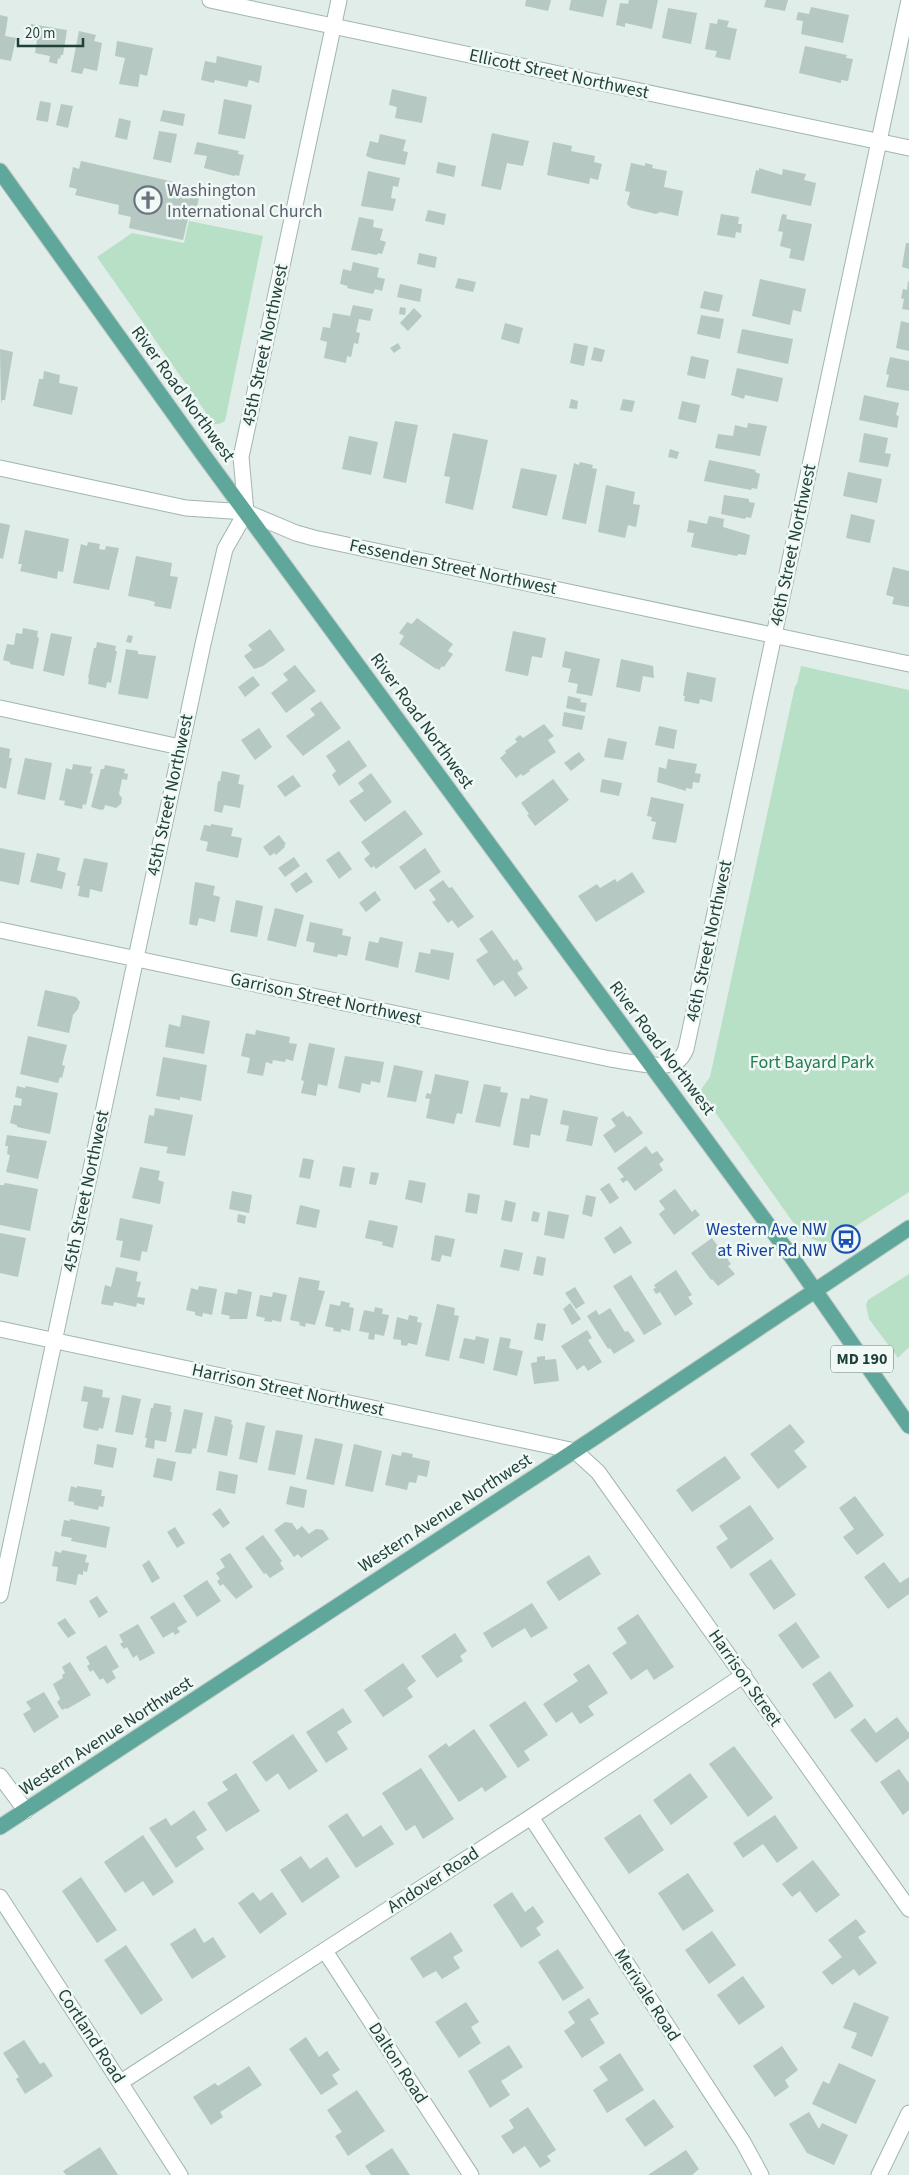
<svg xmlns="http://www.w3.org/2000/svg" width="909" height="2175" font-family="'Source Sans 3',sans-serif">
<rect width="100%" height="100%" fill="#e0ede8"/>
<path fill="#b7e0c6" d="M189,221L263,236L225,421L219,424H214L97,257L132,233L184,243Z
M801,666L909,690V1192L823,1247L820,1242L802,1235L700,1091L710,1077L795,686L797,684Z
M909,1274V1347L898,1358L869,1319L866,1305L868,1300Z"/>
<path fill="#b5c8c2" d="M526,0H551L548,11L525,6Z
M571,0H607L603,17L569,10Z
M629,0H658L652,29L625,23V27L616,25L620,3L628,4Z
M766,0H788L785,11L764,7Z
M811,7L849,15L843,43L801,34L803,21L796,20L798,12L809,14Z
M668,8L697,13L691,44L662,38Z
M0,15L8,17L5,36L16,38L11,61L0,59Z
M718,19L729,21L727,27L737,29L730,60L715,57L717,51L705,49L710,23L717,24Z
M31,24L67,30L63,55H61L60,59L58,58L57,64L49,62L50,56L35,53L37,40L28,39Z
M79,31L96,35L94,41L102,43L97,71L84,68L82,74L71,72Z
M117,41L153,48L147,76L140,74L138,87L119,84L125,58L115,56Z
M805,46L847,55L846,58L853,59L848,81L841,80V83L799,73Z
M217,56L262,66L259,83L249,80L247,87L215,80L214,83L201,80L205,61L216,63Z
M392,89L427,97L422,123L395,118L397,107L389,105Z
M224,99L252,105L245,139L218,134Z
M40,101L51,103L48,122L36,120Z
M61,104L73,106L68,128L56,125Z
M163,110L185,114L183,126L160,121Z
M119,118L131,121L127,140L115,137Z
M159,131L177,134L171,163L153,159Z
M492,133L529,141L523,166L507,163L501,190L481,186Z
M380,134L406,140L403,151L408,152L405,165L374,159L366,156L370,141L378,143Z
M197,142L239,151L238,154L244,155L239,176L235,175L234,176L204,168L207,156L194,154Z
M553,142L572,146L571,151L595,156L594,162L602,164L598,180L590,178L589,184L547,175Z
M81,161L201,188L196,211L190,210L183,240L129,228L131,217L118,214L119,205L75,195L77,189L69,187L73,167L79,169Z
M438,162L456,166L454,177L436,173Z
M631,163L645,166V163L653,165L652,168L667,171L664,187L683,191L678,216L660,212L656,214L631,208L627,204L630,192L625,191Z
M759,168L782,175L783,169L806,174L804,180L816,183L811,206L751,193L756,170L759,171Z
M368,171L400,178L398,187L393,186L391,198L396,199L393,211L361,206Z
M428,210L446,214L444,225L425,221Z
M721,214L739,217L738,224H742L741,233L736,232L735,238L717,235Z
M782,214L787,215L786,219L812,224L804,261L789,258L791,249L780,246L783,232L778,231Z
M359,217L374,220L373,227L383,229L380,240L386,242L382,254L378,253L377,255L351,250Z
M906,243H909V269L902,267Z
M419,253L437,257L435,268L417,264Z
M353,262L379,268L377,277L385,279L382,291L375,289L373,294L347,288L348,286L340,284L343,269L351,271Z
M458,278L476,282L473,292L455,288Z
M760,279L806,289L801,312L793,310L790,325L752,316Z
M908,281L909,282V310L902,309L904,299L901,298L903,289L907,290Z
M400,284L422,289L420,302L397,297Z
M704,291L723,295L719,312L700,308Z
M353,305L373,309L370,321L359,319L356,332L360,333L358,344L354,343L351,357L347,356L346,363L324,358L327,342L320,340L323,327L330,328L333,313L350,316Z
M400,307L406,308L405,315L399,314Z
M414,308L422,316L408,331L400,323Z
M701,315L724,319L720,339L697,334Z
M901,321L909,323V351L896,348Z
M505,323L523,328L519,344L501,339Z
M742,329L793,339L788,364L737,353Z
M398,343L401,348L394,353L390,348Z
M574,343L588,346L584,366L570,363Z
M594,347L605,350L602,362L591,360Z
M0,349L13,352L5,400H2L1,404Z
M691,356L709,360L705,379L687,375Z
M890,357L909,361V391L886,387L889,375L886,374Z
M737,368L783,378L778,402L745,395L744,399L731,395Z
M44,371L60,375L59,383L78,387L72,415L33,406L39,379H43Z
M864,395L899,403L896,415L899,416L897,428L859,420Z
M571,399L578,401L577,409L569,408Z
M623,399L635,401L632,412L620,410Z
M682,401L700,405L696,423L678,419Z
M395,421L418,425L406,483L383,478Z
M748,423L767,426L760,456L715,448L718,434L733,436L735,425L747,428Z
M453,433L488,440L473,510L445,503L450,477L444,476Z
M864,433L888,438L885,453L891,454L888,467L859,462Z
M349,436L378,442L371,475L342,469Z
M670,449L679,452L677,459L668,457Z
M709,460L756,470L755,472L760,474L757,489L752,488L751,490L704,481Z
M580,462L593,465L592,468L597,469L586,524L562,519L574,463L579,465Z
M521,468L557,475L547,516L512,508Z
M848,472L882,479L877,503L843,496Z
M606,485L635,492L633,504L640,505L636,527L628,525L625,538L598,532Z
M724,495L749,499V502L755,503L751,518L746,517L745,519L721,514Z
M851,514L875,520L870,543L846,538Z
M709,516L724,519L723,527L750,535L746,555L738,554L737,556L691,547L694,533L687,532L689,520L707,524Z
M0,523L10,525L3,559L0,558Z
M25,530L69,539L63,572L58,571L57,579L20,571L22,564H18Z
M88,542L100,544L99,549L105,550L106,546L119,548L109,590L73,583L81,544L87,546Z
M136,556L172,563L170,576L178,577L171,609L154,606L155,602L148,600L128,596Z
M893,567L909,571V607L892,604L894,597L886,595Z
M417,618L453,644L448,651L453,654L444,667L442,666L439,670L436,668V669L399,644L404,636L399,633L407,622L412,624Z
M23,628L38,631L37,637L39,638L33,669L10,664V662L3,660L7,644L14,645L16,633L22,634Z
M270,629L285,650L263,666L254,669L244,656L252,650L248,645Z
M513,631L546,638L542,658L532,656L528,676L505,671Z
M51,633L72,637L64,676L43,671Z
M128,635L133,636L131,643L126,642Z
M97,642L116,646L115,651H117L111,683L107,682L106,688L88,684L89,678H88L94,648H96Z
M126,649L138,651V654L156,656L148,699L118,694Z
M565,651L600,659L592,696L576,693L578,684L568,682L571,669L562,667Z
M621,659L653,666L654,678L643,676L640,692L616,687Z
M295,665L316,691L286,713L271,693L288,680L283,674Z
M687,672L716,678L712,702L700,699L699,704L684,701L685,696H683Z
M253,676L260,685L245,697L238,687Z
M568,696L581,699L580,702L587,703L585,712L566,708Z
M321,701L341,728L303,756L286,736L315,715L310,709Z
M564,712L585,716L582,730L562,726Z
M544,724L554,736L548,740L556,752L529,770L530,771L523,776L521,774L516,778L500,758L506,753L505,751L517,742L515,739L520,735L523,738Z
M659,726L677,730L674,749L655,745Z
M259,728L272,747L255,760L241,740Z
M608,738L627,742L623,760L604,757Z
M349,740L367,766L339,786L332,775L336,771L326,756Z
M0,747L10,749L9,758H12L6,789L0,787Z
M579,752L585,760L571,771L564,763Z
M25,758L52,763L45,800L17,794Z
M668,759L697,764L695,773L701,774L699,783L693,782L692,789L686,788V791L657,782L659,767L666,769Z
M73,764L92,767L90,773L93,774L86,805L83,804L82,809L64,805L65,801L59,800L66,768L72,770Z
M105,765L125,769L124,773L128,774L127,780L122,779L119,794L122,798L121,804L116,808L105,805L104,809L101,810L91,807L101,769H104Z
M222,771L240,775L238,784L244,785L240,808L224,805L222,813L214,811L218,781H220Z
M371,773L392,802L365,822L349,801L364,791L358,783Z
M293,775L301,786L285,797L277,786Z
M553,779L569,800L535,826L527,815L529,814L521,803Z
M602,779L622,783L619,796L600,792Z
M651,797L684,804L676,843L652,839L656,822L651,821L652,817L647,816Z
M405,810L423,834L376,869L374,866L371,868L364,859L370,854L361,842Z
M211,824L233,828L231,836L242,838L238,858L206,851L208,842L200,840L204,825L211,826Z
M279,835L286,844L284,845L285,847L276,855L274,853L270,856L263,847Z
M0,848L25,853L19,885L0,881Z
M425,848L441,872L415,890L399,867Z
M339,851L352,869L339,879L326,860Z
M37,853L60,858L57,870L66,873L62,889L30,882Z
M294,857L300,866L285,877L278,868Z
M84,858L108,863L102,892L90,889L89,898L78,896L80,886H77Z
M306,872L313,882L296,893L290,884Z
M632,872L645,892L596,922L578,896L597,884L600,888L615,879L617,882Z
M443,880L449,888L452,887L474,917L458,928L452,920L448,923L432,902L436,900L429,890Z
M195,882L215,886L213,895L220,897L215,922L199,918L197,926L189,924Z
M375,891L381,900L366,912L359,903Z
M236,900L263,906L257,937L230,932Z
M275,908L304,915L296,947L267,940Z
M310,922L343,929L342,935L351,937L347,956L338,954L337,957L313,952L315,943L306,941Z
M492,930L514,961L517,959L523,969L517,973L528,988L515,997L503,980L494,986L476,960L488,952L479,939Z
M380,937L403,942L398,968L365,960L369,941L378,943Z
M431,949L454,953L449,980L415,972L419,952L430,954Z
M45,990L76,997L80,1002L78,1009L73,1015L69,1033L37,1026Z
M182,1015L210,1021L204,1054L165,1047L169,1024L180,1027Z
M256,1030L290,1037L289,1043L297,1044L293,1061L286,1059L285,1062L273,1060L272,1064L266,1062L263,1076L247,1073L250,1058L241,1056L246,1033L255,1035Z
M28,1036L67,1045L62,1065L65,1066L62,1078L60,1077L58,1083L20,1074Z
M309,1043L335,1048L327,1086L318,1084L316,1096L301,1093L304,1081L301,1080Z
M345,1056L384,1062L380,1083L371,1081L370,1085L362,1083L360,1093L338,1088Z
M163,1057L207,1065L201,1101L180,1097V1100L156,1096Z
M394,1065L423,1071L416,1102L387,1097Z
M435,1074L469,1081L462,1114L457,1113L454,1124L426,1118L430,1099L425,1098L427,1093L431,1094Z
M484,1084L501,1087L500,1092L508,1093L500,1127L475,1122Z
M17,1086L25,1088L26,1086L58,1093L50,1134L17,1127V1125L10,1123L14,1105L21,1106L22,1099L15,1097Z
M530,1095L548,1099L540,1136L531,1134L529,1148L513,1145L521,1098L529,1099Z
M155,1108L193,1115L185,1156L166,1153L168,1147L144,1143L149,1115L154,1116Z
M563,1110L598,1117L592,1146L566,1141L569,1126L560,1124Z
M623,1111L627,1117L630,1116L643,1133L615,1153L603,1135L616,1126L611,1119Z
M7,1135L47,1141L38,1179L6,1172L10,1155L7,1154L8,1146H5Z
M646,1146L652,1154L657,1151L664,1160L659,1164L663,1170L635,1191L627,1180L623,1183L620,1179L624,1177L617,1168Z
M303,1158L314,1160L310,1179L299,1177Z
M343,1166L355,1168L351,1188L339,1186Z
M140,1167L160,1171L158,1180L164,1182L160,1204L132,1198Z
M371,1172L379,1173L376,1185L369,1184Z
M409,1180L426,1183L422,1203L405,1199Z
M5,1183L38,1189L30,1231L0,1225V1185H4Z
M609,1183L619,1198L610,1204L600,1189Z
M675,1189L692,1212L695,1209L700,1215L674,1235L659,1214L665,1209L659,1201Z
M232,1191L252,1195L249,1213L229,1209Z
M468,1193L480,1195L477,1214L465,1212Z
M586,1195L596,1197L592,1217L582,1214Z
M505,1200L516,1203L512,1222L501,1220Z
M300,1205L320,1210L316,1228L296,1224Z
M533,1211L540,1213L538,1222L531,1221Z
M548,1211L569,1215L564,1239L544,1235Z
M238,1214L246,1216L245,1224L237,1222Z
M120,1218L153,1225L147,1252L142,1251L140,1261L120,1257L123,1241L116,1240Z
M369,1220L398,1226L393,1248L382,1245L383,1242L365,1238Z
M621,1226L632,1243L614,1254L604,1238Z
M0,1233L26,1238L18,1277L0,1273Z
M435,1235L455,1239L451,1257L442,1255L440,1262L431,1260Z
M712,1238L731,1264L728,1266L735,1274L718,1286L712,1279L711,1280L691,1253Z
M504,1249L523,1253L519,1271L500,1267Z
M537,1256L546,1258L543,1276L533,1274Z
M116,1267L138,1272L136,1281L141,1282L137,1297L145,1298L144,1305L137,1303L136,1307L114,1302L113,1306L101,1304L105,1285L111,1287Z
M676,1270L692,1295L688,1297L693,1304L675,1316L660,1292L656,1294L653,1289L656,1288L654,1285Z
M631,1275L662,1324L644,1335L613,1286Z
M299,1277L320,1281L318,1290L325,1291L315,1325L306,1323L305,1327L299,1325L300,1322L290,1320Z
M199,1286L217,1289L212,1315L203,1313L202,1317L195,1315V1312L186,1310L191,1288L198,1290Z
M575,1287L585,1303L576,1309L565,1293Z
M238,1289L252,1292L247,1319H229L230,1316L221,1314L225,1292L237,1294Z
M273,1292L287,1295L281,1322L272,1320V1322L264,1321L265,1318L256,1316L260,1295L272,1297Z
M341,1301L350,1303L349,1307L354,1308L350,1331L341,1329V1332L333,1331L334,1328L325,1326L330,1304L340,1306Z
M570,1303L581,1319L572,1325L563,1309Z
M437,1304L455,1308L454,1315L459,1316L449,1361L425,1356Z
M375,1307L383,1309L382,1314L389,1315L384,1336L375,1334L374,1340L368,1339L369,1333L359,1331L364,1310L374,1312Z
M610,1308L625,1332L628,1331L635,1341L614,1354L610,1348L608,1349L587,1316L596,1310L599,1315Z
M409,1315L418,1317L417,1322L422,1323L417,1345L408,1343L407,1346L401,1345V1340L393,1339L397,1317L408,1320Z
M537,1323L546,1324L543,1341L534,1339Z
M587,1330L592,1338L588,1340L602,1362L588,1371L584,1365L577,1370L561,1346Z
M476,1336L489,1339L484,1364L459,1358L464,1338L475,1340Z
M500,1337L511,1339L509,1348L523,1351L517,1376L493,1370Z
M545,1356V1360L556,1359L559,1381L534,1384L531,1363L537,1362V1357Z
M84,1386L103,1390L102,1397L110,1398L103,1429L99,1428L98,1431L84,1428L83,1426L88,1402L81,1401Z
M122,1395L141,1399L133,1435L115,1432Z
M154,1403L171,1406L170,1412H172L166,1442L155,1440L154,1449L145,1447L147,1438H145L151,1408H153Z
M184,1409L203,1413L196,1449L193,1448L191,1454L175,1452Z
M215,1416L232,1420L231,1424L233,1425L227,1456L207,1452Z
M246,1422L265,1426L257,1463L239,1459Z
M790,1424L805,1442L794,1451L807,1467L778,1489L750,1454Z
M276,1430L303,1435L295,1475L268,1470Z
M315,1438L343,1444L334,1485L306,1479Z
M97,1444L117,1448L113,1468L94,1464Z
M354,1444L382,1451L373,1492L345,1486Z
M402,1452L413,1454L412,1457L430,1461L427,1477L418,1475L416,1483L409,1482L407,1490L385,1485L392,1454L401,1456Z
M725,1456L741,1478L692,1512L676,1490Z
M157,1458L176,1462L172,1481L153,1477Z
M219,1471L238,1475L235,1494L216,1490Z
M71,1486L77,1488V1486L102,1490L101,1496H105L103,1507L99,1506L98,1510L74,1505V1502L68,1501Z
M290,1486L307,1490L304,1508L286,1504Z
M855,1496L884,1535L857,1555L843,1537L854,1529L839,1508Z
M750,1505L774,1539L731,1569L716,1547L728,1539L719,1526Z
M220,1508L230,1523L223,1528L212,1514Z
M70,1519L110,1527L106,1548L71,1541L72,1538L61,1536L64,1520L70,1521Z
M285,1522L292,1523L297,1530L302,1526L309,1534L316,1529L323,1530L329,1539L301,1558L298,1554L294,1557L274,1530Z
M175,1527L185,1543L177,1548L167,1532Z
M263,1535L282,1561L280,1563L284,1569L270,1578L266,1573L264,1574L245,1548Z
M62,1550L87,1555L85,1562L89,1563L87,1572L83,1571V1575L78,1574L76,1585L56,1581L58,1567L52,1566L55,1551L61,1553Z
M230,1553L253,1587L236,1599L223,1584L220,1586L217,1581L220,1579L216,1573L225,1567L220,1559Z
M589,1555L601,1574L559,1601L546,1582Z
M771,1559L796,1595L774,1610L749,1574Z
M149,1560L160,1578L152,1583L142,1565Z
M884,1562L900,1583L909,1577V1594L888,1609L864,1577Z
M207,1580L221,1601L197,1617L183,1596Z
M97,1596L108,1612L99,1618L89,1601Z
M174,1602L187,1622L177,1628L180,1632L175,1635L173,1632L163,1638L150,1617Z
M532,1603L548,1628L531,1638L525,1628L492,1648L483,1633Z
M638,1614L674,1667L654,1680L647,1669L631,1680L612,1653L627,1643L617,1628Z
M65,1618L76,1633L68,1638L57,1623Z
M796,1622L820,1657L802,1669L778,1635Z
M138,1624L155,1653L140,1661L137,1655L133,1658L127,1647L124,1649L120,1644L123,1642L119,1635Z
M455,1633L467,1651L460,1656L463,1661L437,1678L421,1656Z
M106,1645L119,1667L112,1671L116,1678L107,1684L103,1678L100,1680L93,1670L90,1672L87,1666L90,1664L86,1657Z
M70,1662L91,1695L67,1709L66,1708L62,1710L57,1702L60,1699L53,1684L63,1678L62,1675L65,1673L62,1667Z
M403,1663L416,1681L407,1688L413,1697L383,1717L364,1690Z
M589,1664L608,1693L588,1706L594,1715L580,1724L572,1712L556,1723L543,1704L578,1681L573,1674Z
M830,1671L854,1706L835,1719L812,1684Z
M44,1692L59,1717L34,1733L23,1714L31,1709L26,1702Z
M525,1701L548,1735L524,1751L530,1760L518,1768L489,1725Z
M343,1708L352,1722L337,1732L348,1749L326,1763L306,1732Z
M897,1717L909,1733V1738L876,1763L850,1730L865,1718L876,1733Z
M474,1729L507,1777L485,1792L482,1787L459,1802L428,1756L446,1743L449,1747Z
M293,1734L318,1771L289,1790L278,1773L266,1782L252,1762Z
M734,1746L773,1798L748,1817L709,1764Z
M421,1768L454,1819L423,1839L415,1825L406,1831L382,1793Z
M899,1769L909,1783V1810L903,1815L880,1782Z
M236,1773L260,1811L226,1832L207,1803L228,1790L222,1782Z
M690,1773L708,1797L671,1825L653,1800Z
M194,1810L207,1830L196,1837L204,1849L176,1868L149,1828L166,1818L171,1826Z
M347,1813L363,1837L381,1825L394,1844L356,1868L328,1826Z
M640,1814L664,1850L629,1874L604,1838Z
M775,1815L798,1848L777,1863L763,1844L743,1858L733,1843Z
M143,1835L174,1882L153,1896L143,1881L125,1893L104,1862Z
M301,1856L310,1869L327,1857L340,1877L302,1903L280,1870Z
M813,1860L840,1895L816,1913L800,1891L792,1897L782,1884Z
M688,1873L714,1911L683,1931L658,1893Z
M81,1877L117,1930L97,1943L62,1891Z
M253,1892L260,1901L272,1892L287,1914L260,1934L238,1903Z
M512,1892L525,1912L533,1906L544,1922L536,1928L541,1935L521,1948L493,1905Z
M856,1919L866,1932L858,1937L877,1963L859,1976L854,1969L832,1985L822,1972L842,1957L828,1940Z
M195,1928L204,1943L213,1937L226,1957L192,1979L170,1944Z
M712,1931L736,1965L709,1984L685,1950Z
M451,1932L463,1951L453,1957L460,1968L442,1979L436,1971L423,1978L410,1958Z
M126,1945L163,2000L141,2015L104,1960Z
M558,1949L584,1988L563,2001L538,1962Z
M743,1976L765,2007L739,2025L717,1995Z
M589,1998L599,2014L590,2019L605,2043L582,2058L564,2031L575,2023L568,2012Z
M466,2002L479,2022L471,2027L481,2043L459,2058L435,2022Z
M854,2002L889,2017L872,2057L851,2048L857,2033L843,2028Z
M306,2037L319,2057L327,2051L340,2070L332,2075L338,2084L321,2095L289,2049Z
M24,2040L40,2064L44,2062L53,2076L25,2094L16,2079L19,2077L3,2053Z
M509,2045L523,2067L501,2081L510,2095L490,2108L468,2071Z
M782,2046L798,2070L785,2080L789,2087L775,2097L753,2066Z
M620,2053L644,2090L607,2113L593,2090L608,2080L599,2067Z
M839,2063L876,2080L856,2124L812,2104L823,2081L829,2084Z
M249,2066L262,2085L220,2112L223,2117L211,2125L193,2097L215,2083L218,2086Z
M357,2090L385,2131L348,2156L335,2136L342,2132L327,2110Z
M654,2099L674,2127L645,2147L625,2119Z
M528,2107L556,2150L547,2156L551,2161L540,2168L525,2146L513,2154L501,2136L514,2128L509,2120Z
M809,2112L819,2129L822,2123L848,2135L834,2165L807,2153L789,2124Z
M100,2147L118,2175H66L63,2171Z
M392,2148L410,2175H371L365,2166Z
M686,2150L699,2169L692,2175H648Z"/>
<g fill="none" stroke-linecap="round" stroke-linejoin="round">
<g stroke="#a2b5b0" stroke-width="17">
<path id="minor" d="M210,0L909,148
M0,468L186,508L246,512L296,533L314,538L909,664
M0,708L180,747
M0,930L610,1059C625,1061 663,1070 676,1062C681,1059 684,1054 686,1049L909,0
M0,1329L575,1451L598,1472L909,1909
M0,1595L203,644L225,549L246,512L241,457L339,0
M0,1776L26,1811
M531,1817L743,2142L761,2175
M0,1897L180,2175
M325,1951L471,2175
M121,2082L531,1817L744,1675
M879,2175L909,2113"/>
</g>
<g stroke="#c0c9c8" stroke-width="17">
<path id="major" d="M0,171L202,453L791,1256L909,1426
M0,1827L591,1440L909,1228"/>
</g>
<use href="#minor" stroke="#fff" stroke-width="15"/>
<use href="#major" stroke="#60a79b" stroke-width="15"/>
</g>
<defs>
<g id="church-ring" transform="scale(1.4375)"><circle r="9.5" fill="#f1f9f6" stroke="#6b7280" stroke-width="1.5"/><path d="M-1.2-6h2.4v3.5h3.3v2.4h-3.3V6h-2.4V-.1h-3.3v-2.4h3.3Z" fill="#6b7280"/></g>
<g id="bus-ring" transform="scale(1.4375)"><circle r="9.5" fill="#f1f9f6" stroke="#1a4fb4" stroke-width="1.5"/><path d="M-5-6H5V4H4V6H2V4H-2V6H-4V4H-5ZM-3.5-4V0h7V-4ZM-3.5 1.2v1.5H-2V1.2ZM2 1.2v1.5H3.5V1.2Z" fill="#1a4fb4"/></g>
</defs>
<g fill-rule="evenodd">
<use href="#church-ring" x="148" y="200"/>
<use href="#bus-ring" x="846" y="1239"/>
</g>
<g text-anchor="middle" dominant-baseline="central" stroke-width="5" stroke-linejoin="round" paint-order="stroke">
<rect fill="#f1f9f6" stroke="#5e7772" stroke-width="1" x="831" y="1345.5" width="62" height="27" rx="4"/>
<g font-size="16" font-weight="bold" fill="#1f3f39">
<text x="862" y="1359">MD 190</text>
</g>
<g font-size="18" fill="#1f3f39" stroke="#f1f9f6">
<text transform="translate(559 74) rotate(12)">Ellicott Street Northwest</text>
<text transform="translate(265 345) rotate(-78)">45th Street Northwest</text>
<text transform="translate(183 394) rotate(54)">River Road Northwest</text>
<text transform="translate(793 545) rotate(-78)">46th Street Northwest</text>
<text transform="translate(453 567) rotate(12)">Fessenden Street Northwest</text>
<text transform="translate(422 721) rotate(54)">River Road Northwest</text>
<text transform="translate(170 795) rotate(-78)">45th Street Northwest</text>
<text transform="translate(709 941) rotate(-78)">46th Street Northwest</text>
<text transform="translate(326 999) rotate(12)">Garrison Street Northwest</text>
<text transform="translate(662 1048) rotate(53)">River Road Northwest</text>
<text transform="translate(86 1191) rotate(-78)">45th Street Northwest</text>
<text transform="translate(288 1390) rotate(12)">Harrison Street Northwest</text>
<text transform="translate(445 1513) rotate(-33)">Western Avenue Northwest</text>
<text transform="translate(745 1678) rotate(55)">Harrison Street</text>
<text transform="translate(106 1736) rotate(-33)">Western Avenue Northwest</text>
<text transform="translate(433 1880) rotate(-33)">Andover Road</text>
<text transform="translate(647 1995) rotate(57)">Merivale Road</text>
<text transform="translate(91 2036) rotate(57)">Cortland Road</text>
<text transform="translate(398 2063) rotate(57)">Dalton Road</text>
</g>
<g font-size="18" fill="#5b616d" stroke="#f1f9f6" text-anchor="start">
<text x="167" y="190">Washington<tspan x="167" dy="21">International Church</tspan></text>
</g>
<g font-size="18" fill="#257a4d" stroke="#f1f9f6">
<text x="812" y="1062">Fort Bayard Park</text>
</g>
<g font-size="18" fill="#164399" stroke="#f1f9f6" text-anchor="end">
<text x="827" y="1229">Western Ave NW<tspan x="827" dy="21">at River Rd NW</tspan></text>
</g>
</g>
<path d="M18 38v8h65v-8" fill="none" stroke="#1f3f39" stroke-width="2.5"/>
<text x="25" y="38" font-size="15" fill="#1f3f39" stroke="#f1f9f6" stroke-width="4" paint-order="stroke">20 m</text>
</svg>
